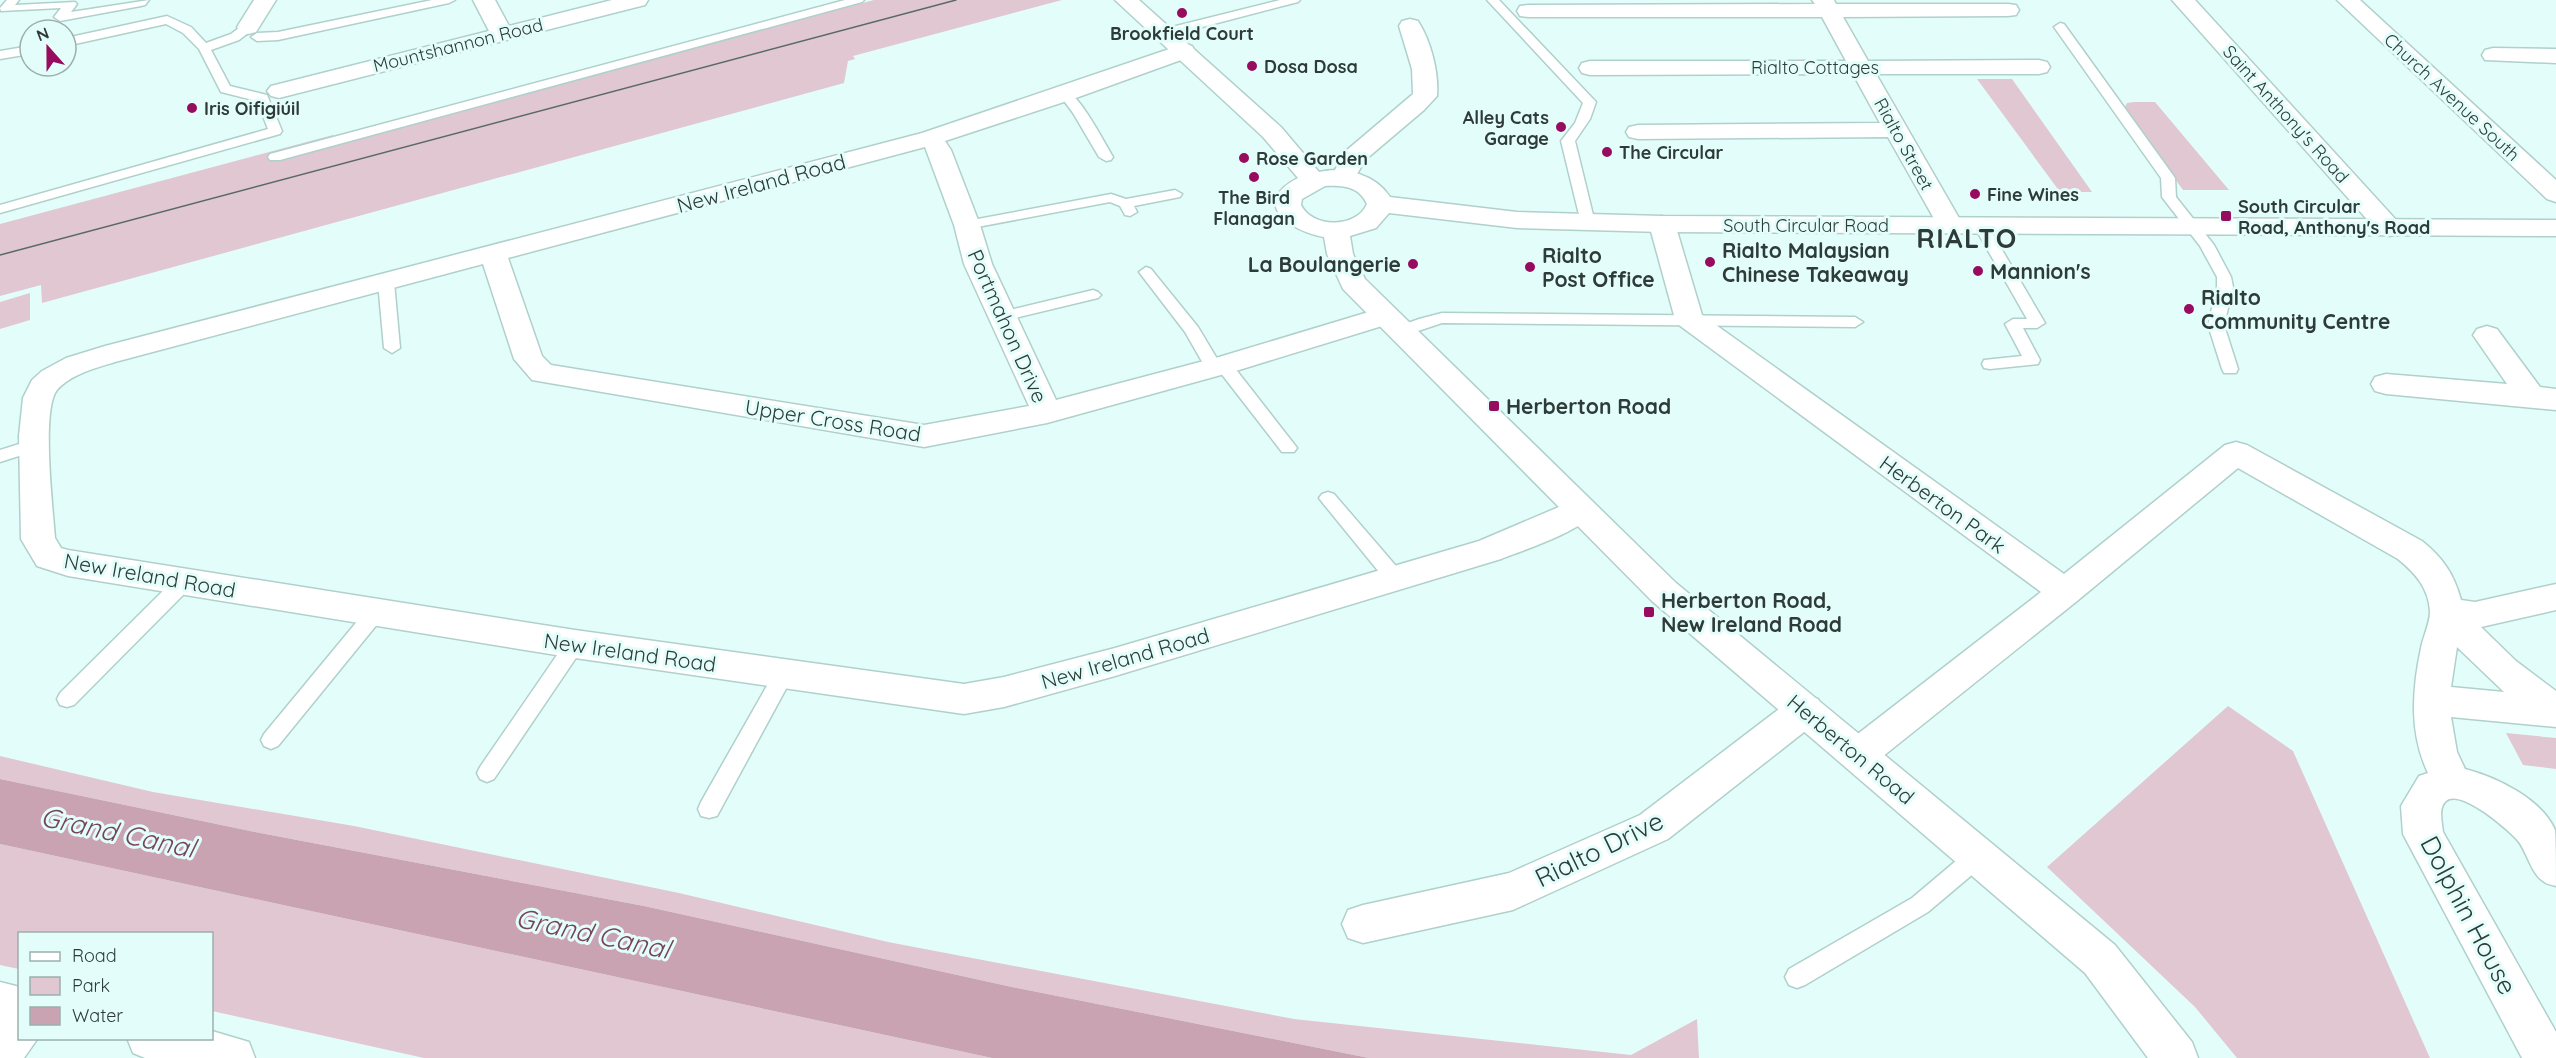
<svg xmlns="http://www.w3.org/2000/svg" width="2556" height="1058" font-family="Quicksand,sans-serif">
<rect width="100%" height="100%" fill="#e3fefa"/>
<path fill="#e0c7d1" d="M874,0H1062L853,56L855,59L848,61L844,83L42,303L41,285L0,296V224L333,135L337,142Z
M1977,79H2012L2092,192H2060Z
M2134,102H2155L2229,190H2183L2124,109L2127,103Z
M30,293V320L0,329V302Z
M2228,706L2293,751L2430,1058H2237L2195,1007L2047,867Z
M2506,733L2556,738V769L2523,765Z
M0,756L153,792L354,826L679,893L888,942L1294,1019L1631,1055L1697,1019L1699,1058H1369L1012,987L644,906L255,832L0,779Z
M0,844L992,1058H424L212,1011V934H20L19,969L0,965Z"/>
<path fill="#c9a3b2" d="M0,779L255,832L644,906L1012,987L1369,1058H992L0,844Z"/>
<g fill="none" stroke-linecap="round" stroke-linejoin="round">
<g stroke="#b0d0cb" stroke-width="3">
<path id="lane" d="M7,0H19L15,5L75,2L77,4L71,12L149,0L145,5L141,6L60,21L54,17L61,8L1,11L0,8Z
M432,0H455L449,3L278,40L257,41L251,37L257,33L278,32Z
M845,0H864L862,2L280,160H270L268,157L270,154Z
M1280,0H1300L1298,2L1164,37L1158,33L1160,30Z
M1487,0H1499L1596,102L1590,119L1575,141L1595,223L1593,226H1583L1581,223L1561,141L1575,123L1583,103Z
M167,16L191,27L206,43L231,34L244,24H252V30L239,40L211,50L230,86L267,95L282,131L280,134L0,213V205L268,129L257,101L221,92L199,49L183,33L166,24L66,46V38Z
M2060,23L2064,24L2175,178L2176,197L2214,245L2231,277L2233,287L2224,325L2238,369L2236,373H2224L2222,369L2208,325L2217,287V277L2200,246L2162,197L2161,178L2054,27Z
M30,46V54L0,59V51Z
M1065,90C1080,95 1104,142 1113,157L1111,160L1106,161L1099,157L1073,113L1059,94Z
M1175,190L1182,194L1180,197L1134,206L1137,212L1130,216L1125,215L1120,206L1110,202L967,229L960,225L967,221L1111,194L1126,199Z
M1981,222L1988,226L2045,323L2037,328H2023L2040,360L2038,364L1990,369L1984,368L1982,364L1984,360L2022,356L2005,324L2013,319H2027L1974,226Z
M1146,267L1151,269L1198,327L1219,362H1230L1294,444L1297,448L1294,452H1282L1220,372H1208L1185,332L1139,272Z
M386,277L394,282L400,348L392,353L384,348L378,282Z
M1093,290L1098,292L1101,295L1098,298L1002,321L994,316L997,313Z
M1442,313L1855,317L1863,322L1855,327L1442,323L1400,337L1392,332L1394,328L1419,319Z
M35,439L41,441L43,445L41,449L0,462V450Z
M1328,492L1334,494L1402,573L1404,578L1402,583L1395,585L1388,583L1322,502L1319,498L1322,494Z
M184,575L191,577L193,582L191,587L74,705L67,707L60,705L57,699L60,693L177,577Z
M376,605L383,607L386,612L383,617L278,746L271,749L264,746L261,740L264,734L369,607Z
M575,636L582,639L585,644L582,649L494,779L487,782L480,779L477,773L480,767L568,639Z
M784,666L791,668L794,674L717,816L709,818L701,816L698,809L701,802L777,668Z
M1978,846L1986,849L1989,856L1986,863L1928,912L1805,985L1797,988L1789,985L1785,977L1789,969L1912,898L1970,849Z"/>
</g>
<g stroke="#b0d0cb" stroke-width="3">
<path id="street" d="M254,0H276L256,32L248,34L240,32L237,27Z
M473,0H495L509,26L612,0H648L645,5L279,98L271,96L267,91L271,86L489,31Z
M1812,0H1834L1836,4H2008L2016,5L2019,10L2016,15L2008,16L1843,17L1868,61L2039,60L2047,62L2050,67L2047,72L2039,74H1876L1963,225L1959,231L1950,233L1941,231L1888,137L1638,139L1629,137L1626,132L1629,127L1638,125L1880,123L1853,74L1590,75L1582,73L1579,68L1582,63L1590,61H1846L1822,17H1528L1520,16L1517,11L1520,6L1528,5L1815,4Z
M2172,0H2195L2398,222L2402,228L2398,234L2389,236L2380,234Z
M2337,0H2360L2556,180V202L2547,199Z
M1410,19L1418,21C1431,41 1439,73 1437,96L1424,110L1365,160L1352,183L1343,186L1334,183L1330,178L1347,150L1413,94L1412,69L1399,26L1402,21Z
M1184,44L1192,46L1195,51L1192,56L1073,99L945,141L951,150L980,225L992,264L1056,400L1219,357L1385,307L1395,310L1399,316L1395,322L1239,370L1047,423L924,447L532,380L514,359L483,264L115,362C96,368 71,374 57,390C41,410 53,510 55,538L61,548L68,550L575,630L964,684L1004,677L1115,648L1479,541L1580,498L1592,502L1596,510C1585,530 1524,550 1501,559L1115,676L1004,707L964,714L575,658L68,576L37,566L21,539L19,436L23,398L32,380L42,371L66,358L105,346L922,133ZM925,147L954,225L964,264L1029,406L924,425L551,365L542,356L508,258Z
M2493,48L2556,49V63L2485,60L2482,55L2485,50Z
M1662,216L1671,218L1675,224L1702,315L2064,574L2225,445L2236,442L2247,445L2422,541C2443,558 2454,574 2461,600L2475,602L2556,584V610L2481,627L2516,661L2556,691V727L2451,717L2457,752L2465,769C2496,777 2542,799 2555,830C2556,842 2556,873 2556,886C2552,885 2546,884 2543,881C2532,874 2527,853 2519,842C2510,831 2461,788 2446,801C2438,808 2442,822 2443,832L2556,1032V1058H2522L2403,834L2401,806L2419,776L2428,773C2409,733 2412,690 2421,648C2423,637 2430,623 2430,612C2429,588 2415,573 2398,559L2238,468L2077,601L1872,765L1859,770L1846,765L1840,754L1846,743L2041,592L1679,325L1675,319L1649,224L1653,218ZM2457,647L2504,692L2451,687Z
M2487,326L2497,329L2540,387L2556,389V410L2386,394L2375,391L2371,384L2375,377L2386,374L2507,384L2473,335L2477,329Z
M1805,695L1818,699L1824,710L1818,721L1668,839L1513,910L1363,943L1348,938L1342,924L1348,910L1363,905L1509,873L1640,815L1792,699Z
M20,1008V1038H38L24,1058H0V1019L4,1014Z"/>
</g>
<g stroke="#b0d0cb" stroke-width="3">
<path id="secondary" d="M1115,0H1139L1281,127L1319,172C1345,166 1376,175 1390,197L1517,212L1662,216L2556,220V236L1662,232L1517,228L1389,213L1376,228L1350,236L1353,254L1365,279L1676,583L2115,945L2192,1042L2198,1058H2148L2085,973L1652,601L1343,289L1327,254L1324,237C1290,231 1249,203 1298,178L1263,137ZM1325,186C1342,185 1359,186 1367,204C1357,228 1313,229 1301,205L1302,199Z
M0,982L20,987V1029L0,1024Z
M212,1031L249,1042L255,1058H145L133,1053L127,1038H212Z"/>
</g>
<use href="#lane" fill="#fff" fill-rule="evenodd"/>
<use href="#street" fill="#fff" fill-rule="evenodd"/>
<use href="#secondary" fill="#fff" fill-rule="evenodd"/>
<path stroke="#596967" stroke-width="1.5" d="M0,255L956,0"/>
</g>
<g fill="#980c60" stroke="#e3fefa" stroke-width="2">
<circle cx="1182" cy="13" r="6"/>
<circle cx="1252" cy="66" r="6"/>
<circle cx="192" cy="108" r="6"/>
<circle cx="1561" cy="127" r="6"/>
<circle cx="1607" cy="152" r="6"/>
<circle cx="1244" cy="158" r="6"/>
<circle cx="1254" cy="177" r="6"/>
<circle cx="1975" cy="194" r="6"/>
<rect x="2220" y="210" width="12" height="12" rx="3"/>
<circle cx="1710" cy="262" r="6"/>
<circle cx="1413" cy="264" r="6"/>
<circle cx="1530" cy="267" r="6"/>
<circle cx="1978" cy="271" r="6"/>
<circle cx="2189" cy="309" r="6"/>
<rect x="1488" y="400" width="12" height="12" rx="3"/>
<rect x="1643" y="606" width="12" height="12" rx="3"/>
</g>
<g text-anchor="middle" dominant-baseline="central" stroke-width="6" stroke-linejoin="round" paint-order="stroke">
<g font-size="18" font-weight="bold" fill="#2e3b39" stroke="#e3fefa" text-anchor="start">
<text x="1182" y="33" text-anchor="middle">Brookfield Court</text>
<text x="1264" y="66">Dosa Dosa</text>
<text x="204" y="108">Iris Oifigiúil</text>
<text x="1549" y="117" text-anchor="end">Alley Cats<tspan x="1549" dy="21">Garage</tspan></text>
<text x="1619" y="152">The Circular</text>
<text x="1256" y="158">Rose Garden</text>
<text x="1987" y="194">Fine Wines</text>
<text x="1254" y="197" text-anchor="middle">The Bird<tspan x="1254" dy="21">Flanagan</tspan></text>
<text x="2238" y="206">South Circular<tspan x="2238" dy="21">Road, Anthony's Road</tspan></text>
</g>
<g font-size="18" fill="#2e3b39" stroke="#e3fefa">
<text transform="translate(458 45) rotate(-14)">Mountshannon Road</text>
<text x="1815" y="67">Rialto Cottages</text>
<text transform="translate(2452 97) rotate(43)">Church Avenue South</text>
<text transform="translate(2286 114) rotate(48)">Saint Anthony's Road</text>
<text transform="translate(1904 144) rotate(61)">Rialto Street</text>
<text x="1806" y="225">South Circular Road</text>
</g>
<g font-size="21" fill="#2e3b39" stroke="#e3fefa">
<text transform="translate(761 183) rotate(-15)">New Ireland Road</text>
<text transform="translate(1008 326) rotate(66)">Portmahon Drive</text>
<text transform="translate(833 420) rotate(9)">Upper Cross Road</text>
<text transform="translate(1943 504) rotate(36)">Herberton Park</text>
<text transform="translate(150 575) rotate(10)">New Ireland Road</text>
<text transform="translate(630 652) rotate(8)">New Ireland Road</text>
<text transform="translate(1125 658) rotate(-16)">New Ireland Road</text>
<text transform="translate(1851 749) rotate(40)">Herberton Road</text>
</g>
<g font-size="21" font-weight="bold" fill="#2e3b39" stroke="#e3fefa" text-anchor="start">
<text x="1722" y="250">Rialto Malaysian<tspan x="1722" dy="24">Chinese Takeaway</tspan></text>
<text x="1542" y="255">Rialto<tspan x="1542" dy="24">Post Office</tspan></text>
<text x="1401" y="264" text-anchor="end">La Boulangerie</text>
<text x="1990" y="271">Mannion's</text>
<text x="2201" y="297">Rialto<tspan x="2201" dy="24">Community Centre</tspan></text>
<text x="1506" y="406">Herberton Road</text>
<text x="1661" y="600">Herberton Road,<tspan x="1661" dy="24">New Ireland Road</tspan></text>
</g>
<g font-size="26" fill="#2e3b39" stroke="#e3fefa">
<text transform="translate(1599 849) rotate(-26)">Rialto Drive</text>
<text transform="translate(2469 915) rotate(62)">Dolphin House</text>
</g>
<g font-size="27" font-weight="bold" letter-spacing="1.5" fill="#2e3b39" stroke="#e3fefa">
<text x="1967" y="238">RIALTO</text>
</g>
<g font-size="27" font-style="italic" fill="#77435b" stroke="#e3fefa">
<text transform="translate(118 832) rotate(12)">Grand Canal</text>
<text transform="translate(593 933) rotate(12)">Grand Canal</text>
</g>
</g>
<rect x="18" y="932" width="195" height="108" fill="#e3fefa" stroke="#9bb0ad" stroke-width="1.5"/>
<rect x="30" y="952" width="30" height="9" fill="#ffffff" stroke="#9bb0ad" stroke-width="1.5"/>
<text x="72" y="962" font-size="18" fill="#2e3b39">Road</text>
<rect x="30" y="977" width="30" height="18" fill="#e0c7d1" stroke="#9bb0ad" stroke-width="1.5"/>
<text x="72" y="992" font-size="18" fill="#2e3b39">Park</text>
<rect x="30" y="1007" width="30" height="18" fill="#c9a3b2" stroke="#9bb0ad" stroke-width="1.5"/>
<text x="72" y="1022" font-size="18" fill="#2e3b39">Water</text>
<g transform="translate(48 48) rotate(339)"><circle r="28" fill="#e3fefa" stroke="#9bb0ad" stroke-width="1.5"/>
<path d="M0-4.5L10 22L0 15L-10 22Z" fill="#980c60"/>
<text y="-9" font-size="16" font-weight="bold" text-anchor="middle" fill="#2e3b39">N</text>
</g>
</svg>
